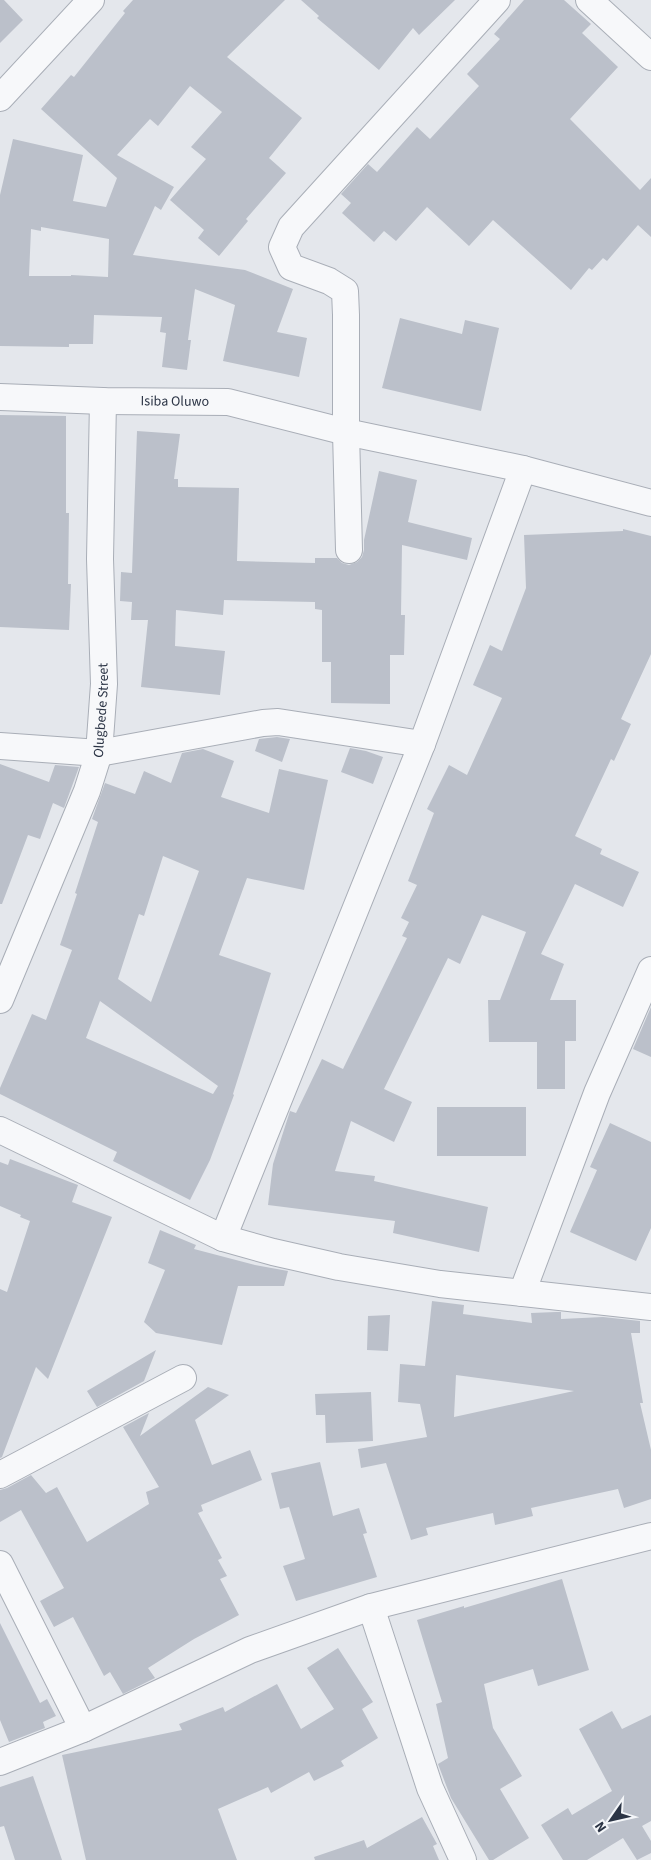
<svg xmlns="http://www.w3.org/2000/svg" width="651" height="1860" font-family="'Source Sans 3',sans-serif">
<rect width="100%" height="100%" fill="#e4e7ec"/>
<path fill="#bbc0ca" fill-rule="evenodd" d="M0,0H4L23,20L0,43Z
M133,0H285L227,57L302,118L269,158L286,173L246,219L248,221L219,256L198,238L204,230L170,200L206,159L191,147L222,112L190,86L158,126L150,119L117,155L174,187L161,210L155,206L133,255L245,270L293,289L277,332L307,338L299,377L223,361L235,305L195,289L188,340H191L187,370L162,367L166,333L160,332L162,317L94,315L93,344H69V347L0,346V195L13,139L83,155L73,201L106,207L117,178L41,109L71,75L74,77L125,13L123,11ZM41,227L109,239L108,277L71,275V276H29L31,229L41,231Z
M301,0H455L419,35L413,28L379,70L317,18L319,16Z
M524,0H564L591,24L582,33L618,67L570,119L640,190L651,178V237L638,225L607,261L603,258L592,270L589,268L571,290L493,220L469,246L427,207L396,241L384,231L374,242L342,213L351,203L341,194L368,164L377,172L417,127L430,139L479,86L467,74L500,39L494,34Z
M400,318L462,334L465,320L499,328L481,411L382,388Z
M0,415L66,416V513H69L68,584H71L69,630L0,627Z
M137,431L180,434L174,479H178V487L239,488L237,561L315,563V558H337L342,563L349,565L357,562L362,557L364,550V540L379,471L417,480L408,522L472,538L467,560L402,545L401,615H405L404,655H390V704L331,703V662H322V610L315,609V602L224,600L223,615L176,610L175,646L225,651L220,695L141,687L148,620H131L132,602L120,601L121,572L132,573Z
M623,529L651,536V654L621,719L631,724L614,761L611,759L575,836L602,849L600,854L639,872L623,907L575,884L541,954L564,964L550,1000H576V1041H565V1089H537V1042H489L488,1000H500L526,932L482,915L460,964L448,958L384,1089L412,1102L394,1142L351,1121L335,1171L375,1176L374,1181L488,1207L479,1252L393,1233L395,1221L268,1205L273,1164L290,1111L296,1113L322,1059L343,1069L407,938L402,936L409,922L401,918L417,885L408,881L434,813L427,809L449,765L467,775L502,698L473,685L490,645L502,651L526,588L524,535L623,531Z
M277,737L290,739L282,762L255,751L259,739Z
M350,748L366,751L383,757L373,784L341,772Z
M203,749L234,761L221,797L269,813L279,769L328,780L304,890L247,878L219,955L271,973L233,1094L234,1095L210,1160L190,1200L113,1161L117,1152L0,1094V1088L32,1014L46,1020L72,950L60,945L77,894L75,893L98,822L92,819L105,783L135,794L144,771L171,783L182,753ZM163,856L199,871L151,1002L118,979L139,914L144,916ZM100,1001L218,1086L213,1094L86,1038Z
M0,764L49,782L55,765L79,767L64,808L53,803L40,839L28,835L2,904H0Z
M651,1007V1057L633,1049Z
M437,1107H526V1156H437Z
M610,1123L651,1142V1228L636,1261L570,1232L597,1170L590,1167Z
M10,1159L78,1185L72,1202L112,1217L48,1379L36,1367L2,1457L0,1458V1289L7,1292L30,1221L20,1217L21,1215L0,1206V1162L8,1165Z
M160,1230L196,1245L194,1249L255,1265L288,1271L284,1286H238L222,1345L156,1333L144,1322L165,1270L148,1263Z
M432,1301L464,1305L463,1314L532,1323L531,1313L556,1312H561V1319L603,1317L640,1321V1333H631L643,1403H640L651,1450V1499L624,1508L618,1489L531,1508L533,1516L495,1525L493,1513L426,1528L428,1535L411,1540L386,1463L361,1468L358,1449L427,1437L420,1404L398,1402L400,1364L425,1366ZM456,1375L574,1391L454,1417Z
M390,1315L388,1351L367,1350L368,1316Z
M156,1350L144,1381L97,1407L87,1391Z
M208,1387L229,1395L195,1420L212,1465L250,1450L262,1480L201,1505L203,1511L198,1513L222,1558L218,1560L227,1576L220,1579L239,1615L194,1639L148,1668L155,1678L123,1694L110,1672L104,1676L73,1617L54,1627L40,1601L64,1588L21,1510L0,1522V1490L7,1488L31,1475L46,1493L57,1487L87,1542L149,1504L146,1492L159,1487L123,1427L149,1413L140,1436Z
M371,1392L373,1441L326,1443L325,1415H316L315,1394Z
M320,1462L333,1516L359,1508L367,1533L363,1534L377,1577L296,1601L283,1566L305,1559L289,1507L280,1509L271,1473Z
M562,1579L589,1670L538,1686L533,1669L484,1684L493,1728L522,1776L500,1789L529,1838L493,1860H489L451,1798L438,1764L448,1758L436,1704L442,1702L417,1620L464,1606V1608Z
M0,1623L40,1703L47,1699L56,1716L43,1722L45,1728L9,1742L0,1720Z
M338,1648L373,1702L362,1709L378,1738L341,1761L344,1766L314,1781L309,1772L271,1793L268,1787L218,1809L237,1860H86L62,1755L182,1730L179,1724L223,1707L225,1712L277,1684L301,1729L334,1709L307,1668Z
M612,1711L622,1729L651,1715V1821L642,1826L651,1841V1853L637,1860L623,1838L587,1860H563L541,1825L568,1808L572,1815L612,1791L579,1729Z
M33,1776L62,1860H15L4,1826L0,1827V1787Z
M422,1817L437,1844L433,1846L439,1860H315L314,1857L364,1840L367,1848Z"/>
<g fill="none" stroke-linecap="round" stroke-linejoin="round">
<g stroke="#a9aeb7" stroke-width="28">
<g id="minor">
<path d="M589,0L651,57"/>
<path d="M0,98L91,0"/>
<path id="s1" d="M0,397L103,401L228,402L346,432L523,469L651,503"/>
<path d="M349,550L346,432V315L345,291L329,281L291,267L282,247L291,227L497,0"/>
<path d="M0,746L99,753L263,723L278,722L422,744"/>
<path id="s2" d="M0,1000L87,791L99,753L104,684L100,559L103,401"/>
<path d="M0,1130L223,1238L273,1252L339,1267L440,1284L651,1307"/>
<path d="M223,1238L422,744L523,469"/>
<path d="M522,1293L597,1093L651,970"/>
<path d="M0,1475L183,1378"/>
<path d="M0,1564L83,1729"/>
<path d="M371,1607L430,1788L463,1860"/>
<path d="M0,1762L83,1729L250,1650L371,1607L651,1536"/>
</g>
</g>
<use href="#minor" stroke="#f7f8fa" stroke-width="26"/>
</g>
<g text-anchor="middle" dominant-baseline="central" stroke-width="4" stroke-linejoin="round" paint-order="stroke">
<g font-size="14" fill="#2b3445" stroke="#f4f6f9">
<text stroke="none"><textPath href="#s1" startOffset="175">Isiba Oluwo</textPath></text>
<text stroke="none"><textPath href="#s2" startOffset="309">Olugbede Street</textPath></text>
</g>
</g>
<g transform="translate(611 1820) rotate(236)" stroke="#f4f6f9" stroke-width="4" paint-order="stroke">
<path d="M0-4L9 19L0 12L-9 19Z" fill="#2b3445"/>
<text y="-8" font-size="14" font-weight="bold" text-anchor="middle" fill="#2b3445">N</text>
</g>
</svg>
